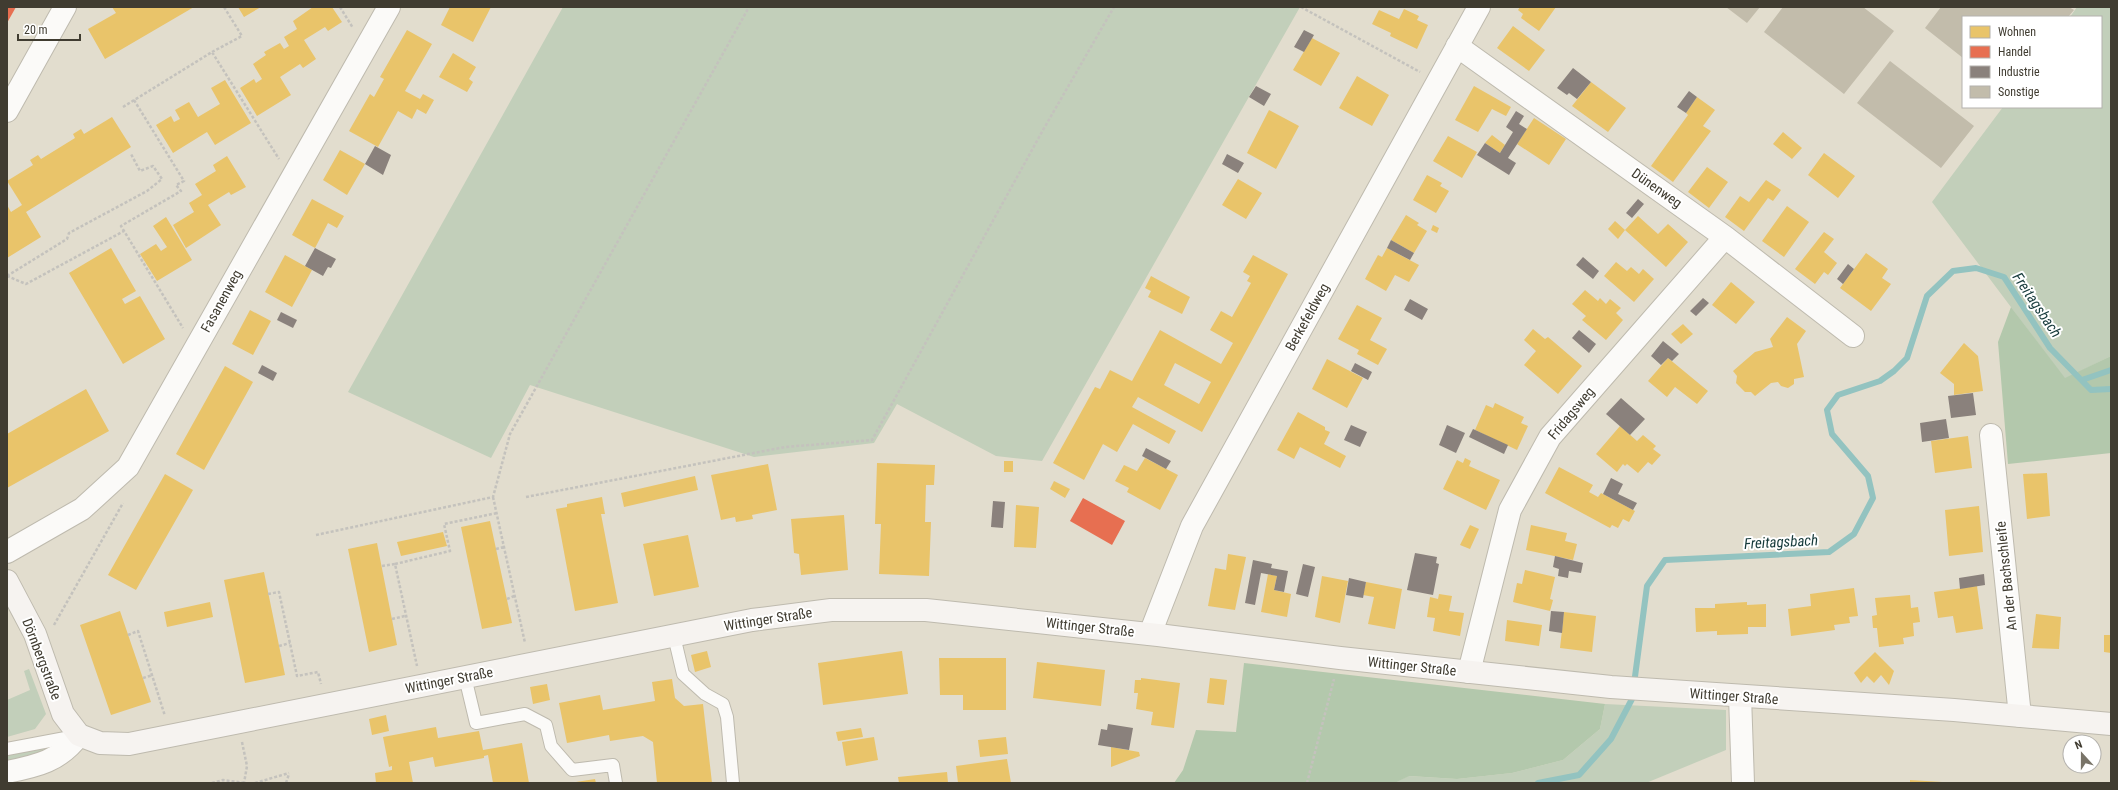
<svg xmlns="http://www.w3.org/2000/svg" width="2118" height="790" font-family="'Roboto Condensed',sans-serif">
<rect width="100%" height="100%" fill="#e2ddce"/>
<path fill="#c2cfba" d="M563,7H1300L1042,461L996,456L897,404L874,443L754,457L530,385L491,458L348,392Z
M2077,7H2111V356L2065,379L1932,202L2003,107H2101V17H2070Z
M29,669L46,714L35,729L7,737V700L30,690L24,671Z
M1605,704L1726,710V750L1646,783H1395L1408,776L1457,779L1512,773L1563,760L1600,729Z
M31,749H47L44,753L7,764V754Z"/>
<path fill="#b3c8ac" d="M2011,307L2065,378L2111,356V453L2008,464L1998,342Z
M1244,663L1605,704L1600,729L1563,760L1512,773L1457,779L1409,776L1395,783H1174L1183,770L1196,730L1236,732Z"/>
<path fill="#e9c46a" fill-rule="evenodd" d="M112,7H194L105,59L88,29L116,13Z
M238,7H261L244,17Z
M313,7H332L342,22L328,31L325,27L304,40L316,59L303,68L300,64L280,77L291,95L257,116L240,88L254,79L256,83L262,79L253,64L266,55L264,52L280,43L284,49L289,46L284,37L297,29L293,21Z
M450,7H491L473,42L441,25Z
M1520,7H1556L1539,31L1521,18L1523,14L1518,10Z
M1404,9L1419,16L1417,20L1428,25L1417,49L1390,36L1391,33L1372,24L1379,10L1399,19Z
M1513,26L1545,50L1529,71L1497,48Z
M407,30L432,44L405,91L420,99L423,94L434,100L426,114L417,109L412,119L398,111L378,147L349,131L370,94L374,97L384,79L380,77Z
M1312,38L1340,53L1321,86L1293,70Z
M453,53L476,67L469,79L473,82L467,92L439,77Z
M1357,76L1389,95L1372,126L1339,108Z
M225,80L251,123L215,145L207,132L173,153L156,125L171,116L174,122L180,119L175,110L189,102L198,117L220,104L211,88Z
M1591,82L1626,108L1608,132L1572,106Z
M1474,86L1511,107L1506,116L1492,109L1478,132L1455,120Z
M1697,97L1715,110L1703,126L1711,131L1673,182L1651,166L1688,115L1686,113Z
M1269,110L1299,126L1276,169L1247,153Z
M112,117L131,147L26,212L41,237L7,258V205L11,212L22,205L7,181L33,165L30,160L38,155L41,159L75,138L73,134L81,129L84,134Z
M1534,118L1566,139L1549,165L1517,144Z
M1783,132L1802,148L1792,159L1773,144Z
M1492,135L1505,145L1500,153L1485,143Z
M1448,136L1477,152L1462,178L1433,161Z
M340,150L365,164L347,195L323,180Z
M1824,153L1855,176L1838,198L1808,175Z
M227,156L246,187L231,195L229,192L208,205L221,225L186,248L173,225L194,212L189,203L202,195L195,184L216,171L213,165Z
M1707,167L1728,182L1709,208L1688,192Z
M1427,175L1442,183L1440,186L1449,191L1436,213L1413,200Z
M1238,179L1262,193L1246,219L1222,205Z
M1766,180L1781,190L1773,201L1768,198L1744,231L1725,217L1740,196L1749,202Z
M312,199L344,216L337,228L328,223L315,248L292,235Z
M1787,206L1809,222L1784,257L1762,241Z
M1406,215L1419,223L1417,225L1427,231L1414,253L1391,240Z
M1638,216L1658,234L1668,224L1688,242L1666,267L1625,230Z
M166,217L192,260L157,281L140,254L156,244L161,251L167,247L153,226Z
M1615,221L1625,230L1618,239L1608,229Z
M1433,225L1439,228L1437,233L1431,230Z
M1824,232L1834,239L1824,252L1837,263L1828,275L1824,272L1815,284L1795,269Z
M111,248L136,291L122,299L125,304L140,296L165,339L123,364L69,273Z
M1387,248L1419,265L1409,282L1395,275L1386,291L1365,279L1378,255L1382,257Z
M1866,253L1888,269L1882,278L1891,284L1871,311L1840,288Z
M285,255L312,270L292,307L265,292Z
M1253,255L1288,274L1202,432L1138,397L1132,407L1176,431L1169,444L1133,424L1117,452L1103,444L1084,480L1053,463L1095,387L1100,389L1110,370L1132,381L1160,330L1221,364L1233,343L1210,330L1221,311L1232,317L1251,283L1247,281L1250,276L1243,272ZM1175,363L1211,382L1199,404L1164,385Z
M1616,262L1627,271L1631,267L1639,274L1643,269L1654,279L1634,302L1604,276Z
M1151,276L1190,297L1182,314L1148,297L1151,291L1145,288Z
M1731,282L1755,302L1736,324L1712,305Z
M1585,290L1598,301L1600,298L1606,304L1610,299L1621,308L1616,313L1623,320L1606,340L1582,320L1586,316L1572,304Z
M1357,305L1382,318L1370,340L1387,349L1378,365L1357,354L1359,350L1338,339Z
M250,310L271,321L253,355L232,344Z
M1787,317L1806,331L1797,344L1804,377L1794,379V384L1788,388L1781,386L1778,382L1771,383L1755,396L1751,392H1745L1736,383L1737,376L1733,371L1755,352L1773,347L1770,339Z
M1683,324L1693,334L1681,344L1671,334Z
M1533,329L1545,339L1548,337L1582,366L1558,394L1524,365L1536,351L1524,340Z
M1964,343L1978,356L1983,391L1954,395V384L1940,373Z
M1668,358L1708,391L1697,404L1675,387L1667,397L1648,381Z
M1327,359L1363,378L1347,408L1312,389Z
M225,366L253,382L204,470L176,454Z
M86,389L109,431L7,488V434Z
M1495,403L1524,417L1521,423L1528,426L1517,450L1475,430L1486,405L1493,408Z
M1298,412L1325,427V430L1330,432L1324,444L1346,456L1340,468L1300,447L1294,459L1277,450Z
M1620,426L1637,441L1643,435L1656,446L1653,449L1661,455L1652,465L1648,462L1638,473L1627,464L1625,466L1623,464L1617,472L1596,454Z
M1968,436L1972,468L1935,473L1931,441Z
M1145,458L1178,475L1160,510L1127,492L1129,488L1115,481L1124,465L1137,471Z
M1465,458L1471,461L1469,466L1500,480L1486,510L1443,489L1457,460L1463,463Z
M1004,461H1013V472H1004Z
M877,463L935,465L934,485H926L925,522H931L929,576L879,574L881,524H875Z
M768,464L777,510L752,515L753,519L736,522L735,517L721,520L711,475Z
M1559,467L1593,485L1589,492L1598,497L1601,493L1635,511L1629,522L1623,519L1618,528L1612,525L1610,528L1545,493Z
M2047,473L2050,516L2027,519L2023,474Z
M165,474L193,490L136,590L108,575Z
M695,476L698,490L624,507L621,493Z
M1054,481L1070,489L1065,498L1050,489Z
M602,497L605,514H601L618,603L575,611L556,509L567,507V504Z
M1016,505L1039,507L1036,548L1014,547Z
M1979,506L1983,552L1949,556L1945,510Z
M844,515L848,570L801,575L799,554L794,553L791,519Z
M490,521L512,623L482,629L461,527Z
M1470,525L1479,529L1470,549L1460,545Z
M1531,525L1567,533L1565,541L1577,544L1573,560L1526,550Z
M443,532L447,546L401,556L397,542Z
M688,535L699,587L654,596L643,544Z
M377,543L397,645L369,652L348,549Z
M1228,554L1246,557L1235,610L1208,606L1215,568L1226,570Z
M1525,570L1555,577L1550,599L1553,600L1550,611L1513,602L1517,583L1522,584Z
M264,572L285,675L245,683L224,580Z
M1268,574L1277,576L1274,590L1291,594L1287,617L1261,612Z
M1322,576L1348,581L1340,623L1315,617Z
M1366,582L1402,589L1395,629L1368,624L1374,597L1363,595Z
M1977,586L1983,629L1956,633L1953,616L1938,618L1934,592Z
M1854,588L1858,616L1849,617L1850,623L1834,625L1835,630L1791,636L1788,609L1811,606L1810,594Z
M1439,594L1452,596L1449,611L1464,613L1460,636L1433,631L1435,618L1427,617L1430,597L1438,599Z
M1910,595L1911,608L1918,607L1920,622L1913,623L1914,636L1903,638L1904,644L1879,647L1877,628H1873L1872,616L1877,615L1875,598Z
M210,602L213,617L167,627L164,612Z
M1747,602V605L1766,604V627H1748V634L1717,635V631L1696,632L1695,608H1715V604Z
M120,611L151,702L111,715L80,625Z
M1564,612L1596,616L1592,652L1560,648Z
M2036,614L2061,617L2059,649L2032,648Z
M1507,620L1542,625L1539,646L1505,641Z
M2104,635H2111V653L2104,652Z
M707,651L711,667L695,672L691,655Z
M902,651L908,694L823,705L818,663Z
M1875,652L1894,671L1889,685L1881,675L1874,683L1867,676L1861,683L1854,673Z
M939,658H1006V710H963V695H940Z
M1037,662L1105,670L1101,706L1033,698Z
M1141,678L1180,683L1174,728L1151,725L1153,712L1136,709L1138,693H1134L1135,680H1141Z
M1210,678L1227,680L1224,705L1207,703Z
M672,679L675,698L684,706L703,704L712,783H657L653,742L643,736L610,741L609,735L567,743L559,703L600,695L603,710L655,701L652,682Z
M547,684L550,700L533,704L530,687Z
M386,715L389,731L372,735L369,719Z
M436,727L438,738L479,731L483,750L522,743L529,783H493L488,755L484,756V758L435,767L433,757L409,762L413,783H376L375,773L392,770V766L389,767L383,737Z
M861,728L863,737L838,741L836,732Z
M874,737L878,760L846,766L842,742Z
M1006,737L1008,754L980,757L978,740Z
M1111,747L1139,752L1140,756L1111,767Z
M1007,759L1011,783H958L956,766Z
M947,772L948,783H899L898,777Z
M595,779L596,783H576V782Z
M1910,780L1942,782V783H1910Z"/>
<path fill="#e76f51" d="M7,7H16L7,23Z
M1083,498L1125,521L1112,545L1070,521Z"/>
<path fill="#8a817c" d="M1304,30L1314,35L1304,52L1294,47Z
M1573,68L1591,82L1577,99L1569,93L1567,95L1557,88Z
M1256,86L1271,94L1264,106L1249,97Z
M1689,91L1697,97L1686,113L1677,107Z
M1516,111L1524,116L1519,124L1527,129L1508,158L1516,163L1509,175L1477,155L1485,143L1500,153L1513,132L1506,127Z
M375,146L391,155L383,175L365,164Z
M1227,154L1244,163L1238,173L1222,164Z
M1638,199L1644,204L1632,218L1626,213Z
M1391,240L1414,253L1410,260L1387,248Z
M315,248L336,259L331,268L328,267L323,276L305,266Z
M1583,257L1599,271L1593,279L1576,265Z
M1848,264L1854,269L1843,284L1837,279Z
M1703,298L1709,303L1696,316L1690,311Z
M1410,299L1428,309L1422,320L1404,310Z
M281,312L297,320L293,328L277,320Z
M1579,330L1596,344L1589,353L1572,338Z
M1663,341L1679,354L1672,361L1668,358L1661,365L1651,356Z
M1355,363L1372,372L1368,380L1351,371Z
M262,365L277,373L273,381L258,373Z
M1973,393L1976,415L1951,418L1948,396Z
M1621,398L1645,419L1630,435L1606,414Z
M1946,419L1949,438L1922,442L1920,423Z
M1351,425L1367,432L1360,447L1344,440Z
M1447,425L1465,433L1456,453L1439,445Z
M1473,429L1508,445L1504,454L1469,437Z
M1146,448L1171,461L1166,469L1142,456Z
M1611,478L1623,484L1618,494L1637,503L1633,510L1603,494Z
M993,501L1005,502L1003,528L991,527Z
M1415,553L1437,557L1436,563L1439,564L1433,595L1407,590Z
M1555,556L1583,563L1581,573L1569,571L1568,578L1558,576L1559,569L1553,567Z
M1253,560L1272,564L1271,568L1288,571L1284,592L1274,590L1277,576L1261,573L1255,605L1245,603Z
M1303,564L1315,567L1308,597L1296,594Z
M1984,574L1985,585L1960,589L1959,578Z
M1349,578L1366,582L1363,598L1346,595Z
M1551,611L1564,612L1562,633L1549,631Z
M1108,724L1133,728L1129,750L1098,745L1101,729L1107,730Z"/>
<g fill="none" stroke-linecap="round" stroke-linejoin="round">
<path stroke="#93c3c0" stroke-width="6" d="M2082,380L2111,370
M1634,684L1647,586L1665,560L1829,552L1854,534L1873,498L1868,476L1832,434L1827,410L1838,395L1880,381L1894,371L1907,358L1927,296L1953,271L1976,268L2004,277L2050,348L2091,390L2111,389
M1538,783L1579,775L1611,739L1632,699L1633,693"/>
</g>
<path fill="#c2bcab" d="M1726,7H1760L1747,23Z
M1783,7H1863L1894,31L1844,94L1764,32Z
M1941,7H2069L2074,10L2068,17H1963V58L1925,28Z
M1890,61L1974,126L1941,168L1857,103Z"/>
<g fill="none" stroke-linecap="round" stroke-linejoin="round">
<g stroke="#bebaae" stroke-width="14">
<path id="service" d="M674,636L683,674L705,694L723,704L727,717L733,783
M465,677L476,723L525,714L546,725L551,746L572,770L613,765L616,783
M7,749L76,736"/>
</g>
<g stroke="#bebaae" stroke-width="24">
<path id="minor" d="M1457,46L1725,237L1853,336
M7,111L65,7
M1991,435L2020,716
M7,552L82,509L128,467L389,7
M1150,634L1192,526L1479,7
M1469,672L1510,510L1550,437L1725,237
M1740,696L1743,783"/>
</g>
<g stroke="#bebaae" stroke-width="24">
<path id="tertiary" d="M7,772C37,766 60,761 79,735"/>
</g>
<g stroke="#bebaae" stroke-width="24">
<path id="secondary" d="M7,581L35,634L63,714L79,735L100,743L129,744L752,620L831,610H926L1158,635L1340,658L1611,687L1954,710L2111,724"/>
</g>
<path stroke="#c4c2bd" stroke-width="2.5" stroke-dasharray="3 2" stroke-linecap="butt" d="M340,7L353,28
M1301,7L1420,72
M212,52L242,36L224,7
M134,100L184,181L176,185L181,191L121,226L183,328
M123,107L212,52L279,159
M7,276L67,239L69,233L147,191L162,179L153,166L140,171L131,154
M7,276L26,284L124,231
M493,497L525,643
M526,497L785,447L872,440L1043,130L1114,7
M316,535L493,497L510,434L749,7
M496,549L504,547
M395,564L450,551L444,524L497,513
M382,566L395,564L417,666
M268,594L279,592L297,676L318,672L321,684
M507,599L514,596
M392,619L405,616
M54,625L123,503
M128,635L138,631L165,716
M279,646L290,643
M143,678L153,675
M242,742L247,766L244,783
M212,783L223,780L245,783
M255,783L289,773
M286,783L289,774
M1307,783L1334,679"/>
<use href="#service" stroke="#fbfaf8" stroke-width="12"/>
<use href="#minor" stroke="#fbfaf8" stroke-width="22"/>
<use href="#tertiary" stroke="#fbfaf8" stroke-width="22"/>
<use href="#secondary" stroke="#f6f3f0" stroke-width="22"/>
</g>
<g text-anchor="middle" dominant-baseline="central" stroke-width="4" stroke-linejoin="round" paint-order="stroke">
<g font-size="14" fill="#403c31" stroke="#fff">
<text transform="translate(1657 188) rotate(35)">Dünenweg</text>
<text transform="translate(221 301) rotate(-61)">Fasanenweg</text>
<text transform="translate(1307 317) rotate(-61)">Berkefeldweg</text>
<text transform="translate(1571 413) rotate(-50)">Fridagsweg</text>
<text transform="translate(2006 576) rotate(-96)">An der Bachschleife</text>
<text transform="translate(768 619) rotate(-9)">Wittinger Straße</text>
<text transform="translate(1090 627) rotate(6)">Wittinger Straße</text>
<text transform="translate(42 659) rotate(69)">Dörnbergstraße</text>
<text transform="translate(1412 666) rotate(6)">Wittinger Straße</text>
<text transform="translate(449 680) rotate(-11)">Wittinger Straße</text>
<text transform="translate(1734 696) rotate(4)">Wittinger Straße</text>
</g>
<g font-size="15" font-style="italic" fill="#15393a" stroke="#fff">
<text transform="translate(2037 305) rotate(56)">Freitagsbach</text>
<text transform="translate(1781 542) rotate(-3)">Freitagsbach</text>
</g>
</g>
<rect width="2118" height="790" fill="none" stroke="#403c31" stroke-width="16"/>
<rect x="1962" y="16" width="140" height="92" fill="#ffffff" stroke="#b3b1ad"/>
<rect x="1970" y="26" width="20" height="12" fill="#e9c46a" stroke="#b3b1ad"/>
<text x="1998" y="36" font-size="12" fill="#403c31">Wohnen</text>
<rect x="1970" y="46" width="20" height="12" fill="#e76f51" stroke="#b3b1ad"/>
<text x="1998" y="56" font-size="12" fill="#403c31">Handel</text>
<rect x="1970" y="66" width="20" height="12" fill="#8a817c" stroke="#b3b1ad"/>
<text x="1998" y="76" font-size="12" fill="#403c31">Industrie</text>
<rect x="1970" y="86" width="20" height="12" fill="#c2bcab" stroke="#b3b1ad"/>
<text x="1998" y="96" font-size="12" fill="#403c31">Sonstige</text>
<g transform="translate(2082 754) rotate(339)"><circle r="19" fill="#ffffff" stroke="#b3b1ad"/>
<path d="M0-3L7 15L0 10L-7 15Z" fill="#797468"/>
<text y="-6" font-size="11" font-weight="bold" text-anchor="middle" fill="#403c31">N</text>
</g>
<path d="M18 34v6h62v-6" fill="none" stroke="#403c31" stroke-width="2"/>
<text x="24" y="34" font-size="12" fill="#403c31" stroke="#ffffff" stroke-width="3" paint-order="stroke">20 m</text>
</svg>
